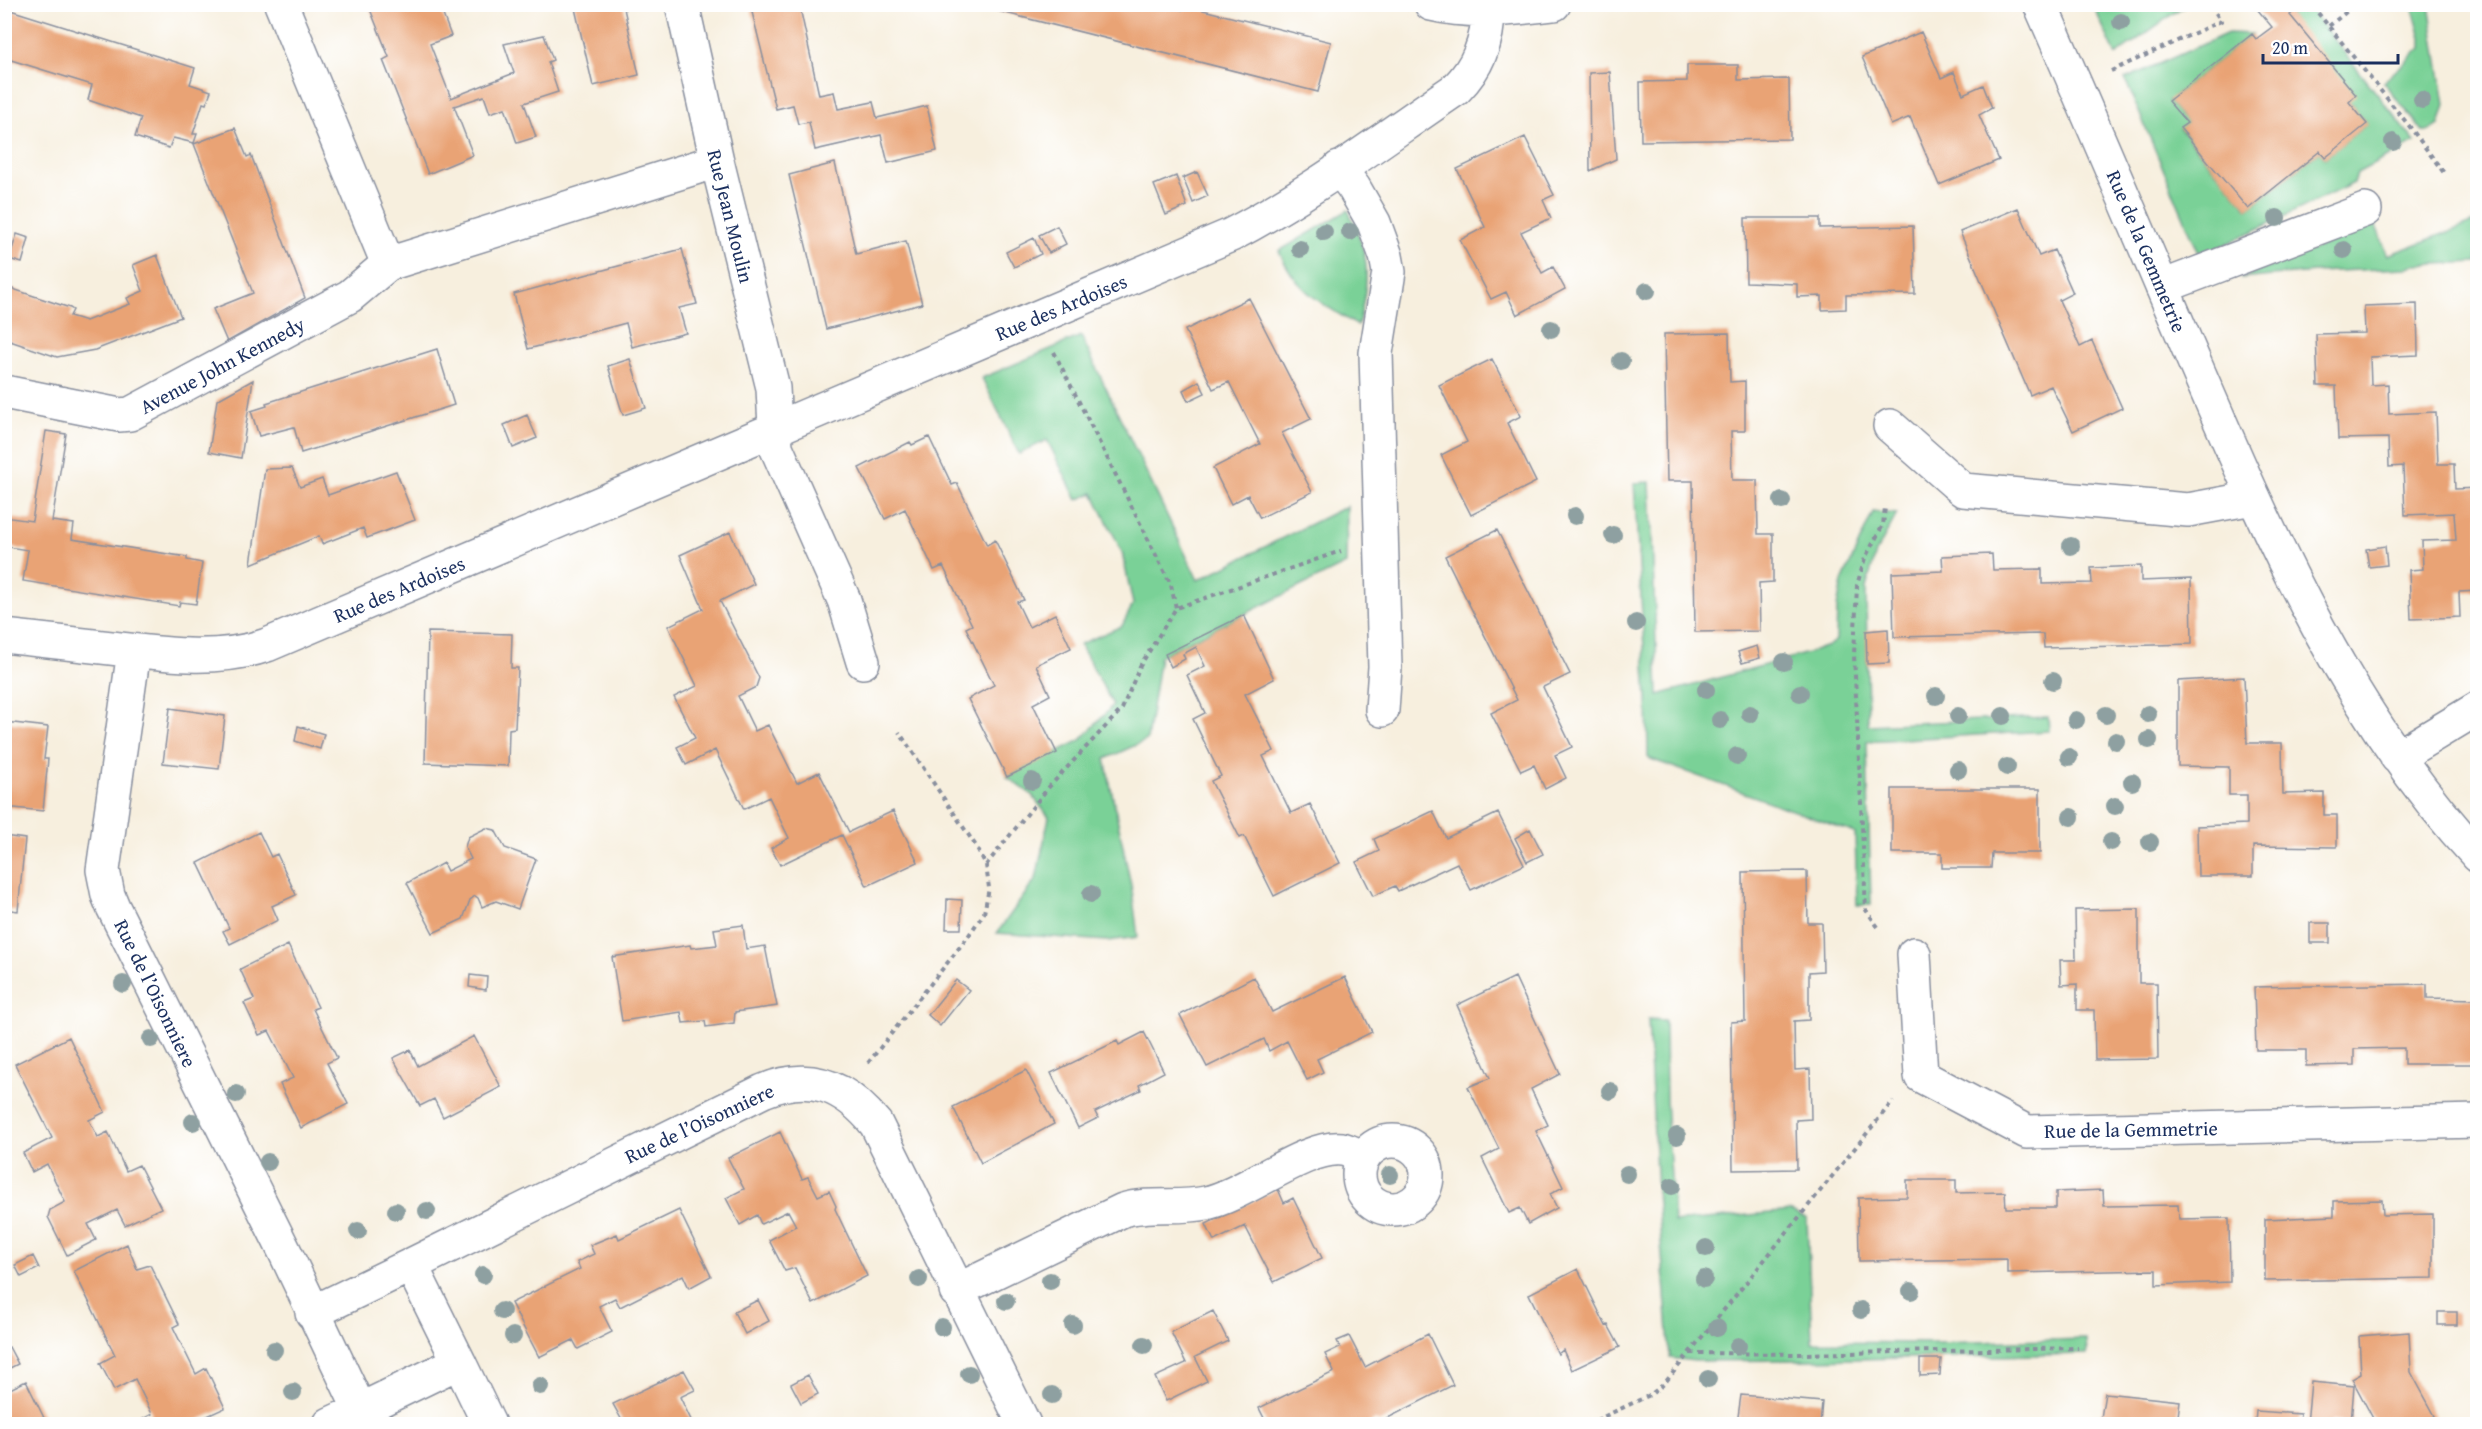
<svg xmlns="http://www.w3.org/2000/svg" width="2482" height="1429" font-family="'Gentium Book Plus',serif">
<rect width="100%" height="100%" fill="#fff"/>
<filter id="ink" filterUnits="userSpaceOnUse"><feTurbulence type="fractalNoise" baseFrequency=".0167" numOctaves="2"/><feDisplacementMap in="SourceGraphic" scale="12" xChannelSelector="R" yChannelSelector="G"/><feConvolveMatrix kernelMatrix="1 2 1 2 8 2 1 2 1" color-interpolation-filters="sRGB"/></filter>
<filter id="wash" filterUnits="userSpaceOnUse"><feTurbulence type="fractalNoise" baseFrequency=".008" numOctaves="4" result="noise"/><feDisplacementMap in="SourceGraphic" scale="24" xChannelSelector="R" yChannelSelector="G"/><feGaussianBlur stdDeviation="1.35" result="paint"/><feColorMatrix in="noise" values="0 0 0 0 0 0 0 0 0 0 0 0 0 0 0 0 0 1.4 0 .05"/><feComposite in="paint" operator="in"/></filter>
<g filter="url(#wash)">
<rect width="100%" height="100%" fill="#f7efde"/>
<path fill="#7ad197" stroke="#4a807a" stroke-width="1.5" d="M2093,5H2185L2116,55Z
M2302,5H2307L2415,142L2357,173L2354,183L2203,255L2198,251L2125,79L2228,33L2252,34L2168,101L2187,123L2180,129L2248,209L2320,151L2325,158L2367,124L2349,102L2290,15Z
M2412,5H2429L2445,105L2439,125L2430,131H2423L2383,82L2421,48V38Z
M1348,210C1371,258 1370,275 1358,326C1322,303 1297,293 1279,251Z
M2477,221V262L2413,265L2406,268L2315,272L2240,279L2375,224L2388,255Z
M1081,336L1198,580L1347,506L1346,564L1160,656L1147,740L1105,759L1132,890L1138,937L1107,941L997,933L1036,879L1049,817L1031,794L1007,777L1081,740L1113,705L1080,644L1122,626L1133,604L1122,552L1093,493L1077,500L1047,440L1019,454L982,378Z
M1650,482L1658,695L1808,653L1828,646L1836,640L1837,607L1842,582L1873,512L1897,514L1876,553L1866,588L1868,725L2048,717L2049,731L1867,741L1871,905H1857L1855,833L1648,758L1647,698L1634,483Z
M1648,1019L1665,1020L1666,1100L1674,1222L1792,1211L1807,1219L1812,1342L1937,1343L2086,1339L2087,1354L1811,1360L1695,1361L1670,1358L1657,1191Z"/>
<g id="blocks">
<path fill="#e9a374" d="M368,4H439L451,36L430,44L451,98L514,73L504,44L544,35L553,60L548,62L558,92L524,103L536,137L517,143L505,108L490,113L484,96L454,106L473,155L428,174L383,60L389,57Z
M574,4H623L639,75L593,86Z
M750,4H809L800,8L819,95L834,92L838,109L873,102L877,118L927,106L937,151L888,163L881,135L815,150L809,122L798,124L793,105L776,109Z
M970,4H1162L1182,10L1183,5L1331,42L1318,92Z
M2253,4H2302L2290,15L2356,95L2349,102L2367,124L2325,158L2320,151L2248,209L2180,128L2187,123L2168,101L2252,34L2256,39L2272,27Z
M4,8L195,68L190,84L211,91L206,104L203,103L193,134H197L194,143L173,138L169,148L135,137L141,118L88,100L92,85L11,60L4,80Z
M1921,32L1941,78L1954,72L1963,94L1983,85L1992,108L1979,115L1999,160L1939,185L1910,117L1891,125L1862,57Z
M1687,65H1738V80L1789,79L1790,139L1641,141L1640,82L1687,81Z
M1610,72L1616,159L1590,171L1589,73Z
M235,128L247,157L251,155L305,298L227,342L213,309L253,293L194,144Z
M1525,137L1554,195L1543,200L1551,218L1521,232L1542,273L1553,267L1565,289L1517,315L1506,292L1491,299L1460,240L1485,227L1457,169Z
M835,163L856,254L906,241L922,304L826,329L789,175Z
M1197,172L1208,196L1193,203L1183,178Z
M1176,176L1187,206L1166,215L1154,185Z
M2018,208L2039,256L2054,250L2073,293L2059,300L2080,347L2092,341L2122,408L2073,431L2051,386L2030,395L1960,232Z
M1745,218H1820V228L1913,226L1915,294L1846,295V309L1822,310V296L1797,297V284L1746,282Z
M1057,226L1066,244L1049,253L1039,235Z
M17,234L29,238L22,263L9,259Z
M1034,238L1041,254L1014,267L1006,252Z
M682,249L697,304L679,308L686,333L632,347L626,323L528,349L514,294Z
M157,255L181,317L95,350L57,357L4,339V286L70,308L73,310L70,316L86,321L130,304L127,298L143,291L133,265Z
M1249,298L1311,419L1282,433L1312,492L1260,518L1248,495L1231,504L1213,468L1260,444L1229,382L1213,389L1185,330Z
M2417,304L2418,355L2370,357L2371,385L2388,384L2389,414L2436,412L2438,464H2454L2455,489L2478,488V591L2459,592L2460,617L2411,619L2409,570L2423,569L2422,541L2456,540L2454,513L2405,515L2403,466L2389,467L2388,438L2338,439L2336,386H2318L2316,334L2365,333L2364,306Z
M1729,333L1730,382L1745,381V431H1731L1732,480H1757L1758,534H1773V582L1759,583L1760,631L1695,632L1693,481H1667L1664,334Z
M437,349L454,405L301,453L294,427L259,436L251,411L267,406L266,403Z
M630,359L646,408L623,415L608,366Z
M1492,359L1521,416L1507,423L1536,482L1471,515L1441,455L1467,442L1439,385Z
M253,380L241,458L209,452L217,400Z
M1199,381L1205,393L1188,401L1183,390Z
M527,415L537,438L513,448L504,425Z
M46,431L66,434L52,521L74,524L72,539L187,557V560L202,563L196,604L180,602L179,606L23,581L28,550L9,547L4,566V517L32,521Z
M929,437L952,485L957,483L987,545L995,540L1024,600L1017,602L1029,627L1055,614L1071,648L1036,665L1050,695L1033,704L1057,753L1007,777L968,699L994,685L966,628L972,625L943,566L934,570L905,509L885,519L859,468L910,442L912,445Z
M292,468L300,487L322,479L328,495L396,471L415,520L367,538L363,528L322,544L319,536L251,564L265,469Z
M1497,530L1570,674L1543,687L1572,747L1555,755L1566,778L1545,789L1534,765L1521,771L1491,713L1517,700L1445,556Z
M730,532L754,584L720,601L759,678L756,687L738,696L755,731L768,725L797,783L819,772L849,832L893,811L918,862L867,886L842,835L780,865L771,848L789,838L769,797L744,809L715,750L686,765L677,747L695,738L674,697L697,686L668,626L703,609L680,555Z
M2385,546L2387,565L2369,567L2366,549Z
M1992,554L1993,570L2042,569V584L2092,583L2091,568L2141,566V581L2191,579L2192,644L2044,648L2043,634L1894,637L1892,573L1943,571L1942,556Z
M1244,615L1274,679L1245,694L1274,751L1263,756L1291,813L1310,804L1340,863L1274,896L1244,836L1240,838L1211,781L1221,776L1193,719L1205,713L1187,675L1205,666L1196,647L1183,654L1185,659L1171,667L1165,654Z
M1888,629L1889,663L1867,664L1866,631Z
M428,632L512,634L511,668H518L515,728L509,729L508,766L425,763Z
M1757,646L1760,658L1742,663L1738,652Z
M2244,677L2247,743H2282L2283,794L2324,793V815H2337V847L2253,846V876H2198L2197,826L2247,824V795H2229V767L2178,766V681Z
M170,708L225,716L219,769L163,763Z
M5,722L48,727L44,759H48L43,811L5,807Z
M298,726L324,734L320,749L295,741Z
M1892,789H2040V853H1992L1991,868H1942V853H1892Z
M1433,811L1446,838L1498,813L1524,865L1471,890L1457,863L1398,891L1395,886L1373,896L1356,862L1379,851L1374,839Z
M486,828L495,830L505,848L536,859L518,909L496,901L482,907L478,898L475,896L470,900L463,919L433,933L407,883L443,863L447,871L471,859L465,847L468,837Z
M1530,829L1543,854L1527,862L1515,838Z
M259,832L271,857L277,854L296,895L272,906L278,920L230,944L223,931L229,928L198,863Z
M4,836L25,839L18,911L4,909Z
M1807,871L1808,923H1822L1823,971L1809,972V1020L1794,1021L1795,1070L1810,1069L1811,1119L1796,1120L1797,1169L1733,1170L1731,1022L1745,1021L1743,872Z
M947,899L962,900L961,929H946Z
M2139,909V983H2157L2158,1059L2095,1060L2094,1010H2077V984L2061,985L2060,960H2076L2075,910Z
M2310,923H2330V943H2310Z
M743,925L746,949L765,946L777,1006L735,1012L734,1023L706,1027L705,1021L683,1023L681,1012L622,1021L612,957L690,945L691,948L717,945L714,929Z
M288,945L318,1007L313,1009L337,1058L327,1063L348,1104L301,1128L280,1084L293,1078L269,1031L259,1035L244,1003L254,999L240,969Z
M470,975L487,977L486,990L469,987Z
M1254,977L1272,1012L1345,977L1372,1032L1317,1059L1323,1072L1307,1080L1287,1041L1269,1051L1264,1039L1207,1067L1180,1015Z
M1515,977L1560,1074L1531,1089L1548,1125L1536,1131L1563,1187L1550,1194L1557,1208L1528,1224L1520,1208L1509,1213L1482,1158L1499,1149L1468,1087L1490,1078L1457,1005Z
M956,980L969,990L940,1026L928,1015Z
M2427,984V998L2477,999L2478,1064H2404V1048L2354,1049V1065L2306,1066V1050H2256L2254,987Z
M1144,1032L1164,1072L1139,1085L1141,1090L1095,1112L1098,1118L1078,1128L1051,1073L1117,1041L1119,1045Z
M474,1036L501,1087L443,1117L434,1099L420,1106L393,1058L410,1050L418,1066Z
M69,1037L105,1112L89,1120L98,1137L108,1132L126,1171L139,1165L161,1208L125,1225L117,1210L88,1224L96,1240L67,1255L48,1217L50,1210L65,1202L47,1164L32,1172L23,1153L52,1138L15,1064Z
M1026,1070L1054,1124L981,1163L953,1107Z
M780,1132L802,1179L808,1177L818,1196L829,1191L836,1206L835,1209L867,1276L813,1304L795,1268L785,1271L769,1240L796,1226L788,1211L761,1224L757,1215L740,1225L726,1198L744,1189L728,1158Z
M1907,1180H1956V1193L2005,1192L2006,1208H2056V1192L2103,1190L2104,1206L2178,1205L2179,1219L2229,1218L2230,1282L2156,1285V1270L2007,1273V1259L1859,1261L1858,1198L1907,1197Z
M1278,1189L1284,1203L1293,1198L1322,1258L1274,1282L1245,1226L1214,1241L1206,1224Z
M2382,1200L2383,1215L2433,1214V1278L2265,1281V1219L2334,1216V1201Z
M679,1210L711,1276L689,1288L683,1275L620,1307L615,1298L599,1306L612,1332L578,1349L573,1340L539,1357L511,1303L580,1269L577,1262L594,1254L590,1245L617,1234L619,1239Z
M127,1244L137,1269L150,1265L179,1324L173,1327L196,1374L206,1368L225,1408L190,1424H143L141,1420L152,1414L135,1379L114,1390L100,1363L115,1355L74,1271Z
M33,1256L39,1268L21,1277L15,1265Z
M1578,1269L1606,1326L1608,1325L1620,1347L1572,1370L1563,1350L1558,1354L1529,1294Z
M758,1300L769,1321L745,1334L734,1312Z
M1213,1311L1228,1341L1195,1357L1207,1381L1166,1401L1155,1377L1186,1363L1171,1332Z
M2438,1312H2457V1325H2438Z
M2409,1332L2411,1372L2435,1416L2420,1424H2376L2352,1379L2361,1374L2359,1336Z
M1428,1334L1453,1385L1378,1423L1376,1420L1367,1424H1267L1259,1408L1334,1372L1325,1354L1340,1347L1337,1341L1349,1336L1365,1367Z
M9,1347L18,1364L4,1371V1349Z
M1920,1359H1941L1940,1375L1920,1376Z
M684,1370L695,1390L680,1397L693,1424H624L613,1404Z
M808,1375L818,1394L801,1403L791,1384Z
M26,1381L47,1424H4V1392Z
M2311,1382L2354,1386L2351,1423L2332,1421V1424H2307Z
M2105,1393L2180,1401L2177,1424H2100Z
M1741,1395L1822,1402L1820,1424H1737Z
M2256,1411L2300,1414L2299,1424H2255Z"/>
</g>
</g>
<g filter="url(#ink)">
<use href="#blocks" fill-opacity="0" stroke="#898f9e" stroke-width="1.5"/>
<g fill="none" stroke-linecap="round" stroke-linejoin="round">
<g stroke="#898f9e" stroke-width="36">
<path id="minor" d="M281,4L388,264L717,161
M682,4L717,161L773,388L776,447L844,600L863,662
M1431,4C1472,14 1512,9 1554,4
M2040,4C2094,126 2146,250 2199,373C2273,544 2349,718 2478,856
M1339,168L1354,188L1374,223L1386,256L1389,272L1376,353L1385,667L1382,710
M2162,287L2365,210
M4,392L119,415L130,414L350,296L388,264
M1890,426L1963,490L2188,510L2253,498
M4,636C40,640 75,644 111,648C163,654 217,662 267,645L1231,235C1310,194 1382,139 1456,89C1478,67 1488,41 1488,11
M134,651L103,870L108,895L113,907L284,1250L360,1410L459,1362L411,1265L312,1313
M2397,757L2478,708
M1914,954L1921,1076L2027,1132L2478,1121
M1359 1175a34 34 0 1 1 68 0a34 34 0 1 1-68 0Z
M411,1265L763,1091C810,1071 845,1086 876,1124L1024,1424
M956,1291L1123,1210C1150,1202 1178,1209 1206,1203C1245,1195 1305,1145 1342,1149C1349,1150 1356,1155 1363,1157
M459,1362L489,1424
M330,1424L360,1410"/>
</g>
<path stroke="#898f9e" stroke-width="4" stroke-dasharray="4.5 4.5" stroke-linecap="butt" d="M2318,13L2410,127L2444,173
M2329,26L2356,4
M2111,71L2221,21L2210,4
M1054,352L1171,585L1176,608
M986,865L1048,788L1122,709L1140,666L1176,608L1341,551
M1878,927L1866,910L1854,655L1857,585L1865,558L1883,525L1885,507
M868,1063L967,938L984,913L989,888L986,865L976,846L899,732
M1690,1353L1802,1354L2078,1348
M1588,1424L1650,1395L1664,1384L1893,1101"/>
<use href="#minor" stroke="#fff" stroke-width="33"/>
</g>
<g fill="#8ea0a1">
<circle cx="2121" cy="22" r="9"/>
<circle cx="2422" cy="100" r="9"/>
<circle cx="2393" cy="142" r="9"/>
<circle cx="2277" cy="218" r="9"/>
<circle cx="1324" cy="232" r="9"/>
<circle cx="1350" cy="232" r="9"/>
<circle cx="1300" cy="249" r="9"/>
<circle cx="2344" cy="250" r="9"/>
<circle cx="1647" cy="291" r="9"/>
<circle cx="1551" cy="329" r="9"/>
<circle cx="1621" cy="361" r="9"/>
<circle cx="1782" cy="501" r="9"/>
<circle cx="1575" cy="516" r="9"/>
<circle cx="1613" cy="535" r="9"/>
<circle cx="2071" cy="546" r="9"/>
<circle cx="1636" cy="623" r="9"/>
<circle cx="1784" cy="662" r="9"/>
<circle cx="2053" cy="681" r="9"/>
<circle cx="1706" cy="690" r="9"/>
<circle cx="1800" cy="693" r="9"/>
<circle cx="1936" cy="696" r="9"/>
<circle cx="1750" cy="714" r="9"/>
<circle cx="2148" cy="714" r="9"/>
<circle cx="2106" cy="715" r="9"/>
<circle cx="1958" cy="716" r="9"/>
<circle cx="2003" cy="716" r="9"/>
<circle cx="1720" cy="720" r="9"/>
<circle cx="2076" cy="720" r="9"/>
<circle cx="2149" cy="740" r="9"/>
<circle cx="2116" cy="741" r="9"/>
<circle cx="1737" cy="756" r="9"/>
<circle cx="2069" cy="757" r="9"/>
<circle cx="2007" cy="767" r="9"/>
<circle cx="1958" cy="770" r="9"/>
<circle cx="1032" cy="781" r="9"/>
<circle cx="2132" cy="782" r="9"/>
<circle cx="2115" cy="806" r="9"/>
<circle cx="2071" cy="817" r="9"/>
<circle cx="2111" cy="842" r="9"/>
<circle cx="2150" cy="842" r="9"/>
<circle cx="1091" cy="894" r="9"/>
<circle cx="123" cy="984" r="9"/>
<circle cx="151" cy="1039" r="9"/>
<circle cx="1610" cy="1091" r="9"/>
<circle cx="236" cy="1094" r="9"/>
<circle cx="193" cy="1122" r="9"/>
<circle cx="1677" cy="1136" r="9"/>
<circle cx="268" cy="1162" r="9"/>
<circle cx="1627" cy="1174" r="9"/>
<circle cx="1390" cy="1175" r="9"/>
<circle cx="1672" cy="1186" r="9"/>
<circle cx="396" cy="1211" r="9"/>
<circle cx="427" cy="1211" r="9"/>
<circle cx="358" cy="1231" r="9"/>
<circle cx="1706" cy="1248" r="9"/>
<circle cx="483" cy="1275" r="9"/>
<circle cx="919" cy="1279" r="9"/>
<circle cx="1704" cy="1279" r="9"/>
<circle cx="1050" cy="1281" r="9"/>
<circle cx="1911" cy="1291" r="9"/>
<circle cx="1006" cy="1301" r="9"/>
<circle cx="1861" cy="1310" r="9"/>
<circle cx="502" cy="1311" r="9"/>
<circle cx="1073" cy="1325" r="9"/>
<circle cx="942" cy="1327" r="9"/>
<circle cx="1717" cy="1328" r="9"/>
<circle cx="513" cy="1336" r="9"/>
<circle cx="1144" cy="1345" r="9"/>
<circle cx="1738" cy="1346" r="9"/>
<circle cx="274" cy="1350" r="9"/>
<circle cx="969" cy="1374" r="9"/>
<circle cx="1708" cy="1379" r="9"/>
<circle cx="540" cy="1386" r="9"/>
<circle cx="293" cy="1392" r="9"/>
<circle cx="1052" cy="1395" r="9"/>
</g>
</g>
<g text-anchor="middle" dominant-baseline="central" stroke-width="5" stroke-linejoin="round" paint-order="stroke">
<g font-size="20" fill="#1b2f5e" stroke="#fff">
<text transform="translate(731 216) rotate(76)">Rue Jean Moulin</text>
<text transform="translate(2147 251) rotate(67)">Rue de la Gemmetrie</text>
<text transform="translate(1061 307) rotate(-23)">Rue des Ardoises</text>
<text transform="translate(222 365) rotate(-28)">Avenue John Kennedy</text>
<text transform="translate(399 589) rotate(-23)">Rue des Ardoises</text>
<text transform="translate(156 993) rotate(64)">Rue de l’Oisonniere</text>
<text transform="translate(699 1123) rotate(-25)">Rue de l’Oisonniere</text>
<text transform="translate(2131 1129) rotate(-1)">Rue de la Gemmetrie</text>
</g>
</g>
<rect width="2482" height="1429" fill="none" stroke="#fff" stroke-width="24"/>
<path d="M2263 54v9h135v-9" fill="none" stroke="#1b2f5e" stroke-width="3"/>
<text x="2272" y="54" font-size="18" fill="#1b2f5e" stroke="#ffffff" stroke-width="4.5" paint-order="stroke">20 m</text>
</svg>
